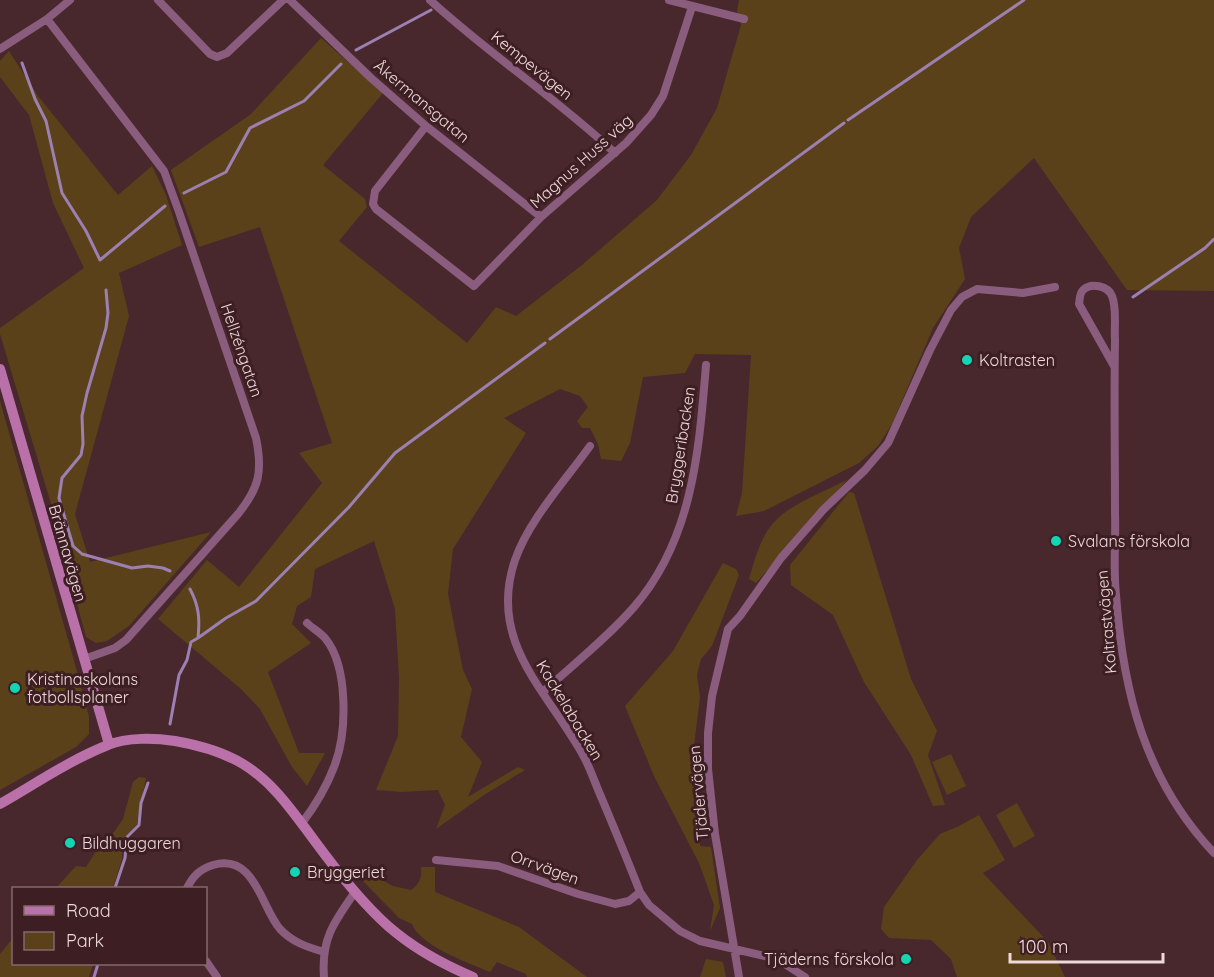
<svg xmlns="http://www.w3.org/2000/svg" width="1214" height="977" font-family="Quicksand,sans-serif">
<rect width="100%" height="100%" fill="#48282d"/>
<path fill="#5b4119" d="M739,0H1214V291L1127,290L1034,158L971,217L959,248L965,279L933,328L892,424L878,446L859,463L764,511L736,516L742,493L751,355L695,354L685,373L643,377L630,443L621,461L601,459L598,444L590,428H582L577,421L588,407L580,396L560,389L504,418L526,433L453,549L448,594L463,670L472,689L461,737L482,762L468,797L518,767L525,770L484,795L436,829L445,805L438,790L401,792L376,790L398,736L399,678L395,609L374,541L315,569L311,597L297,606L292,624L311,643L268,672L299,753H325L307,786L292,767L260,709L241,689L158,619L207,560L239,587L322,483L299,453L332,443L260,227L199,247L171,170L251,114L321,38L383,93L323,165L365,199L367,207L339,241L467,343L496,307L516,316L582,265L657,200L691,155L717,108L741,25L737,11Z
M9,51L38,96L118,195L152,166L166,195L182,245L119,273L129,316L75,514L90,562L211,532L129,626L107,641L96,643L86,637L65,559V550L0,334V328L84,268L53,203L29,115L0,77V61Z
M0,401L73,657L89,717V734L76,747L0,790Z
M847,480L756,583L749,579C755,559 761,534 777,519C792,504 827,490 847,480Z
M849,492L854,493L911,679L937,731L928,755L945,805L933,806L911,755L864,682L833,615L791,585L790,565Z
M723,563L736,569L739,575L712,646L701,659L697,675L700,697L693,754L706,819L699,835L700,846L711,847L720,908L710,931L714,905L699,863L654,776L625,706L673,651Z
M951,754L966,786L947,795L932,762Z
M139,777L146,778L137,824L123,839L122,859L113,888H56L76,866L86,867L103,840L114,832L123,819L133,782Z
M1017,803L1035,836L1014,848L996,815Z
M979,815L1005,860L983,873L1048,942L1065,977H957L951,959L931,940L889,938L881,929L884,907L917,860L940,834L957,827Z
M421,867H435V892L519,927L587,977H527L526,974L497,962L490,972C469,963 420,946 412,924L399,918L361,879L362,873L367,872L393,886L411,890C420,884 422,877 421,867Z
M13,938L14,964H93L89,977H0V954Z
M706,959L723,962L726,977H700Z"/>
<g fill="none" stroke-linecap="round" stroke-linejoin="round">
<path stroke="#9c80b2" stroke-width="3" d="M356,50L431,10
M22,63L35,99L46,121L62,193L86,231L100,260L165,206
M848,120L1024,0
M184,193L226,172L250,128L304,101L341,64
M106,290L108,313L106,328L87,393L82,416L83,444L81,455L62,478L59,498L73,546L82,554L132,568L148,566L163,568L170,571
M1133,297L1205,248L1214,239
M550,339L844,123
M198,638L226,618L256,601L349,507L395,453L545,343
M170,724L179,675L187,660L191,642L198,638C200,619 199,606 190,589
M115,888L125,858L127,837L139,825L141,803L148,783
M94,977L98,964"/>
<path stroke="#8a5c7e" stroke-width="8" d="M158,0L210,54L217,57L227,53L283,0
M290,0L371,78L426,126L541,217
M430,0C489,54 556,98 615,153
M669,0L744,19
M47,19L164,171L179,212L256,438C263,472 259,488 238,514L126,640L115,648L84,659
M0,49L47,19L70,0
M426,126L375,191L373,204L376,209L474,286L541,217L626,143L651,115L663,96L692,7
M1114,366L1079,304C1080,300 1079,294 1083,290C1091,282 1108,286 1112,296C1117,308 1114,326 1115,340C1114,398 1115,455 1115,513C1116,540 1113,568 1116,595C1123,692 1145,780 1214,853
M590,446C565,481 529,520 515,560C487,643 548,691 584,757C591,770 596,786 602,799C615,830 628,861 640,892L649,905L680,931L700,941L777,959L805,977
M543,692C574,664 607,638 634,607C693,539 699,450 706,365
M302,823C315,806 326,788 334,767C347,734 349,667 325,638C320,632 312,628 307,623
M436,860L498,866L578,894L615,904L629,901L640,892
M187,888C193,876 200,869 213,865C255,853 261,907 280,929C292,942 307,947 324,952
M206,961L217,977
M324,977C321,939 334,922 355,892
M739,977L715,834L708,769V733L712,696L728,629L740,616L781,558L823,510L865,470L888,443L930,350L951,310L962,297L977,289L1023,293L1055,287"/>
<path stroke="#ba71a9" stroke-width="10" d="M0,369L109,744
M0,804C35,784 70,760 108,745C127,737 155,738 175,741C198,745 223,752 243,764C274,783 293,812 314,840C336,870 360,901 388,926C413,948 442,964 473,977"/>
</g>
<g fill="#12d5b4" stroke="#3d1e23" stroke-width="2">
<circle cx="967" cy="360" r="6"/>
<circle cx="1056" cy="541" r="6"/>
<circle cx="15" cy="688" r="6"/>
<circle cx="70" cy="843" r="6"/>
<circle cx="295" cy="872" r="6"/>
<circle cx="906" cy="959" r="6"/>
</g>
<g text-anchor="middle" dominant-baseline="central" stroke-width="6" stroke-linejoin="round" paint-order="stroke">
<g font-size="16" fill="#eed8da" stroke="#3d1e23">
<text transform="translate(532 65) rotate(39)">Kempevägen</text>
<text transform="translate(422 101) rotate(40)">Åkermansgatan</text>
<text transform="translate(581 161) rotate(-42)">Magnus Huss väg</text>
<text transform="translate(242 350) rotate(71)">Hellzéngatan</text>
<text transform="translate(680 445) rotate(-81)">Bryggeribacken</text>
<text transform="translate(68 553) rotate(74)">Brännavägen</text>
<text transform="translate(1106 622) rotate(-95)">Koltrastvägen</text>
<text transform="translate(570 710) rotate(59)">Kackelabacken</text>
<text transform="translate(698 793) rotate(-95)">Tjädervägen</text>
<text transform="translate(545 867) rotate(20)">Orrvägen</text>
</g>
<g font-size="16" fill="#eed8da" stroke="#3d1e23" text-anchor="start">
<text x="979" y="360">Koltrasten</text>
<text x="1068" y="541">Svalans förskola</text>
<text x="27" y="679">Kristinaskolans<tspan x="27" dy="18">fotbollsplaner</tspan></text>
<text x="82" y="843">Bildhuggaren</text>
<text x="307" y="872">Bryggeriet</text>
<text x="894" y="959" text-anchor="end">Tjäderns förskola</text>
</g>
</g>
<rect x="12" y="887" width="195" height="78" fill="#3d1e23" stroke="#84686c" stroke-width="1.5"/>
<rect x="24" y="906" width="30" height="9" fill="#ba71a9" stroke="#84686c" stroke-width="1.5"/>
<text x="66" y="917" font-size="18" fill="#eed8da">Road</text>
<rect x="24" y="932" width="30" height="18" fill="#5b4119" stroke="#84686c" stroke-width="1.5"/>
<text x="66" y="947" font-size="18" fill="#eed8da">Park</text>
<path d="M1010 953v9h153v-9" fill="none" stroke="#eed8da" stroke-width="3"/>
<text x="1019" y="953" font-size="18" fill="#eed8da" stroke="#3d1e23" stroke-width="4.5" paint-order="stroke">100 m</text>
</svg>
